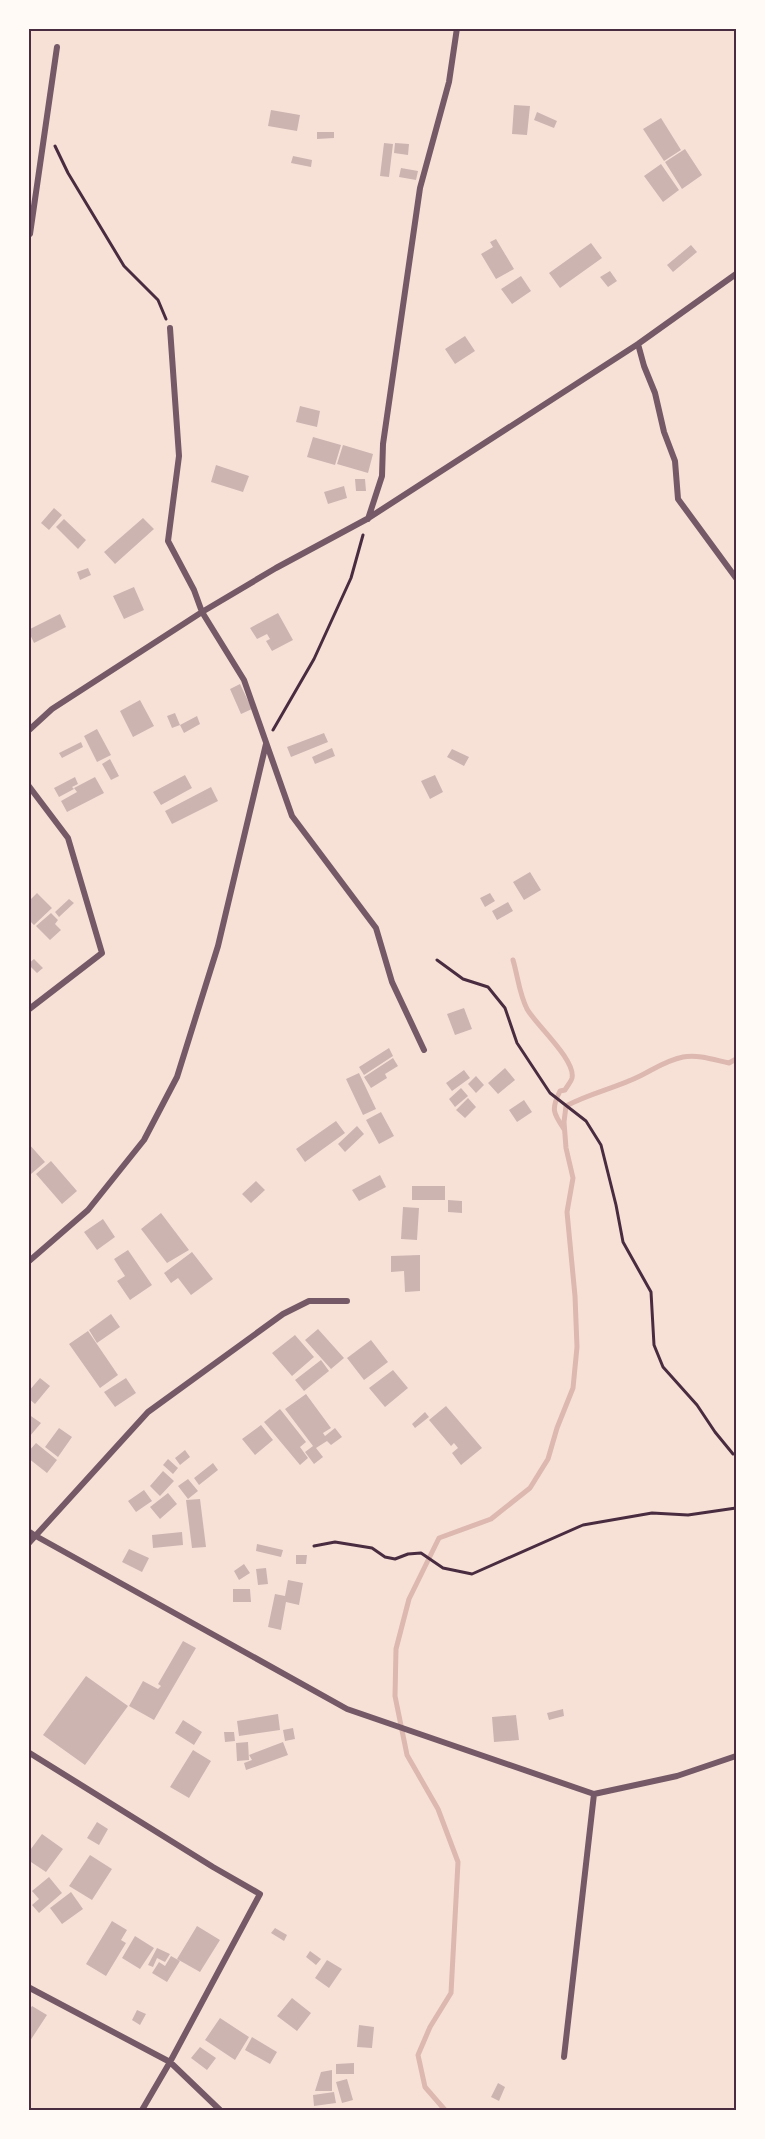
<svg xmlns="http://www.w3.org/2000/svg" width="765" height="2139" font-family="'Varela Round',sans-serif">
<rect width="100%" height="100%" fill="#f7e1d7"/>
<g fill="none" stroke-linecap="round" stroke-linejoin="round">
<path stroke="#dcb8b0" stroke-width="5" d="M513,960C518,977 519,993 527,1009C536,1025 576,1060 572,1078C571,1082 567,1086 565,1090L560,1091C551,1109 553,1113 564,1129
M445,2110L425,2087L418,2055L430,2027L451,1993L458,1862L438,1809L407,1755L395,1696L396,1649L409,1599L439,1538L491,1519L530,1488L548,1459L557,1428L573,1388L577,1347L575,1296L567,1212L573,1178L566,1148L564,1122L566,1106C590,1093 616,1088 640,1076C654,1069 667,1060 683,1057C698,1054 715,1060 729,1063L736,1059"/>
</g>
<path fill="#ccb4b1" d="M514,105L530,106L527,135L512,134Z
M271,110L300,115L297,131L268,126Z
M537,112L557,121L554,128L534,120Z
M661,118L681,150L664,161L643,129Z
M317,132H334V138L317,139Z
M384,143L393,144L389,177L380,176Z
M395,143L409,144L408,155L394,153Z
M685,149L702,175L682,189L665,162Z
M293,156L312,160L311,167L291,163Z
M661,164L679,190L663,202L644,176Z
M401,168L418,171L416,180L399,177Z
M496,239L514,269L496,279L481,254L493,247L490,242Z
M591,243L602,258L560,288L549,273Z
M691,245L697,252L673,272L667,265Z
M610,271L617,281L608,287L600,277Z
M521,276L531,291L512,304L501,289Z
M465,336L475,351L455,364L445,349Z
M300,406L320,411L317,427L296,422Z
M313,437L341,445L335,465L307,457Z
M343,445L373,454L368,473L337,464Z
M216,465L249,476L243,492L211,482Z
M355,479H365L366,491H356Z
M344,486L347,498L328,504L324,492Z
M54,508L62,515L49,530L41,523Z
M143,518L154,529L115,564L104,552Z
M64,519L86,540L78,549L56,527Z
M88,568L91,575L80,580L77,572Z
M134,587L144,610L124,619L113,596Z
M278,613L293,640L272,651L266,641L270,639L267,634L257,639L250,628Z
M60,614L66,627L34,643L28,630Z
M240,684L252,709L241,714L230,689Z
M140,700L154,726L133,737L120,711Z
M175,713L180,725L172,728L167,716Z
M197,716L200,724L184,733L180,725Z
M97,729L111,755L97,762L84,736Z
M324,733L328,742L291,757L287,747Z
M81,742L83,747L62,758L59,753Z
M332,748L335,756L315,764L312,757Z
M452,749L469,757L464,766L447,757Z
M110,759L119,776L111,780L102,764Z
M185,775L192,788L161,805L153,792Z
M435,775L443,792L430,799L421,781Z
M75,777L78,784L72,787L74,789L59,797L54,788Z
M95,777L104,793L67,812L61,801L77,792L74,788Z
M211,787L218,801L172,824L165,811Z
M530,872L541,890L524,900L513,882Z
M37,893L52,908L34,925L28,919V902Z
M490,893L495,901L485,907L480,898Z
M69,899L74,903L59,917L55,912Z
M508,902L513,911L497,920L492,911Z
M51,913L58,920L55,924L61,930L50,940L36,926Z
M34,959L43,968L37,973L28,964Z
M464,1008L472,1029L455,1035L447,1014Z
M389,1048L393,1056L364,1075L359,1067Z
M393,1058L398,1066L385,1074L387,1078L371,1088L364,1077Z
M505,1068L515,1080L498,1094L488,1083Z
M464,1070L470,1078L452,1091L446,1083Z
M359,1073L376,1109L363,1115L346,1079Z
M476,1076L484,1085L476,1093L468,1084Z
M461,1088L468,1096L455,1107L449,1099Z
M468,1098L476,1107L465,1118L456,1110Z
M524,1100L532,1112L517,1122L509,1110Z
M381,1112L394,1136L379,1144L366,1120Z
M336,1121L345,1133L305,1162L296,1149Z
M357,1126L364,1134L345,1152L338,1144Z
M28,1143L45,1162L31,1174L28,1171Z
M51,1161L77,1191L62,1204L36,1174Z
M380,1175L386,1187L359,1201L352,1190Z
M256,1181L265,1190L251,1203L242,1194Z
M412,1186H445V1200H412Z
M448,1200L462,1201V1213L448,1212Z
M403,1207L419,1208L417,1240L401,1239Z
M161,1213L189,1250L167,1263L141,1229Z
M103,1219L115,1237L97,1250L84,1232Z
M128,1250L152,1285L130,1300L117,1281L125,1276L114,1259Z
M192,1252L213,1279L191,1295L178,1278L171,1283L164,1273Z
M420,1255V1291L405,1292L404,1271L391,1272V1256Z
M111,1314L120,1327L97,1343L89,1330Z
M318,1329L344,1358L331,1369L305,1340Z
M88,1331L118,1375L100,1388L69,1344Z
M295,1335L314,1357L292,1376L272,1353Z
M371,1340L388,1362L364,1380L347,1358Z
M321,1360L329,1371L304,1391L295,1380Z
M393,1370L408,1388L385,1407L369,1388Z
M40,1378L50,1386L35,1404L28,1398V1392Z
M126,1378L136,1393L115,1407L104,1392Z
M306,1394L331,1428L323,1433L325,1436L335,1428L342,1437L331,1445L327,1441L316,1448L323,1457L314,1464L305,1452L313,1446L285,1409Z
M446,1406L482,1448L461,1465L452,1453L458,1448L454,1443L451,1446L429,1420Z
M280,1409L306,1442L300,1447L308,1458L300,1465L264,1422Z
M425,1412L429,1417L415,1428L412,1424Z
M28,1414L41,1423L30,1436L28,1434Z
M261,1425L273,1440L255,1455L242,1439Z
M59,1428L72,1437L58,1457L45,1447Z
M36,1443L57,1460L47,1473L28,1458V1452Z
M185,1450L190,1457L180,1465L175,1458Z
M168,1459L178,1468L173,1474L163,1465Z
M213,1463L218,1470L199,1485L194,1478Z
M163,1471L174,1481L160,1496L150,1486Z
M188,1479L198,1491L188,1499L178,1486Z
M144,1490L152,1501L136,1512L128,1501Z
M168,1493L177,1504L160,1519L150,1507Z
M200,1499L206,1547L192,1548L186,1500Z
M182,1532L183,1545L153,1548L152,1535Z
M257,1544L283,1550L281,1557L256,1551Z
M129,1549L149,1558L142,1572L122,1562Z
M296,1555H307L306,1564H296Z
M244,1564L250,1573L239,1580L234,1571Z
M266,1568L268,1584L258,1585L256,1569Z
M288,1580L303,1583L299,1605L286,1602L281,1630L268,1627L275,1594L285,1596Z
M233,1589H250L251,1602H233Z
M183,1641L196,1648L154,1720L129,1706L143,1681L158,1689L161,1686L158,1684Z
M86,1676L128,1706L85,1765L43,1735Z
M563,1709L564,1716L549,1720L547,1713Z
M278,1714L280,1730L239,1736L237,1721Z
M516,1715L519,1740L494,1742L492,1717Z
M183,1720L202,1732L194,1745L175,1733Z
M293,1728L295,1739L285,1741L283,1730Z
M224,1732H234L235,1741L225,1742Z
M248,1742L249,1760L237,1761L236,1743Z
M283,1742L288,1755L246,1770L244,1763L252,1760L249,1755Z
M193,1750L211,1761L189,1798L170,1787Z
M97,1822L108,1829L99,1845L87,1838Z
M42,1834L63,1849L46,1872L28,1860V1853Z
M90,1855L112,1869L92,1900L69,1886Z
M49,1877L62,1893L39,1913L32,1905L39,1899L32,1891Z
M71,1892L83,1909L62,1924L50,1908Z
M112,1921L127,1930L121,1940L126,1943L106,1976L86,1964Z
M197,1926L220,1940L200,1972L177,1959Z
M275,1928L287,1935L284,1941L271,1933Z
M135,1936L154,1948L140,1969L122,1958Z
M157,1948L170,1954L165,1962L157,1958L153,1967L148,1965Z
M310,1951L321,1959L316,1965L306,1957Z
M171,1956L180,1961L167,1982L152,1973L159,1962L165,1966Z
M327,1960L342,1969L329,1988L315,1978Z
M292,1998L311,2013L297,2031L277,2016Z
M32,2006L47,2015L28,2044V2012Z
M137,2010L146,2014L140,2025L132,2020Z
M220,2018L249,2037L235,2060L205,2040Z
M359,2025L374,2027L372,2048L357,2047Z
M252,2037L277,2052L270,2064L245,2050Z
M200,2047L216,2058L207,2070L191,2058Z
M354,2063V2074H336V2064Z
M332,2070V2091H315L321,2072Z
M347,2079L353,2100L342,2103L336,2082Z
M498,2083L505,2087L499,2101L491,2097Z
M334,2092L336,2103L314,2106L313,2095Z"/>
<g fill="none" stroke-linecap="round" stroke-linejoin="round">
<path stroke="#4a2c40" stroke-width="3" d="M55,146L68,173L124,266L158,300L166,319
M273,730L314,659L351,578L363,535
M437,960L463,979L488,987L505,1008L517,1043L550,1093L586,1121L601,1145L616,1205L623,1242L651,1292L654,1345L663,1367L697,1405L715,1432L733,1454
M314,1546L335,1542L372,1548L385,1557L395,1559L408,1554L421,1553L443,1568L472,1574L583,1525L652,1513L688,1515L736,1508"/>
<path stroke="#755966" stroke-width="6" d="M28,233L30,234L57,47
M170,328L179,456L168,541L194,590L202,612L244,680L292,816L376,928L392,982L424,1050
M638,344L644,366L655,393L664,432L675,461L678,499L736,578
M368,519L382,476L383,444L420,188L449,82L457,28
M28,731L52,709L202,612L276,568L367,519L638,344L736,274
M28,785L68,838L102,953L28,1010
M28,1262L88,1210L144,1140L177,1077L218,946L266,744
M28,1531L34,1535L347,1709L594,1794L677,1776L736,1756
M28,1544L148,1412L283,1314L309,1301H347
M28,1752L213,1867L260,1894L170,2062L142,2110
M28,1987L170,2062L220,2110
M564,2057L594,1794"/>
</g>
<rect width="765" height="2139" fill="none" stroke="#fffaf5" stroke-width="60"/>
<rect x="30" y="30" width="705" height="2079" fill="none" stroke="#4a2c40" stroke-width="2"/>
</svg>
